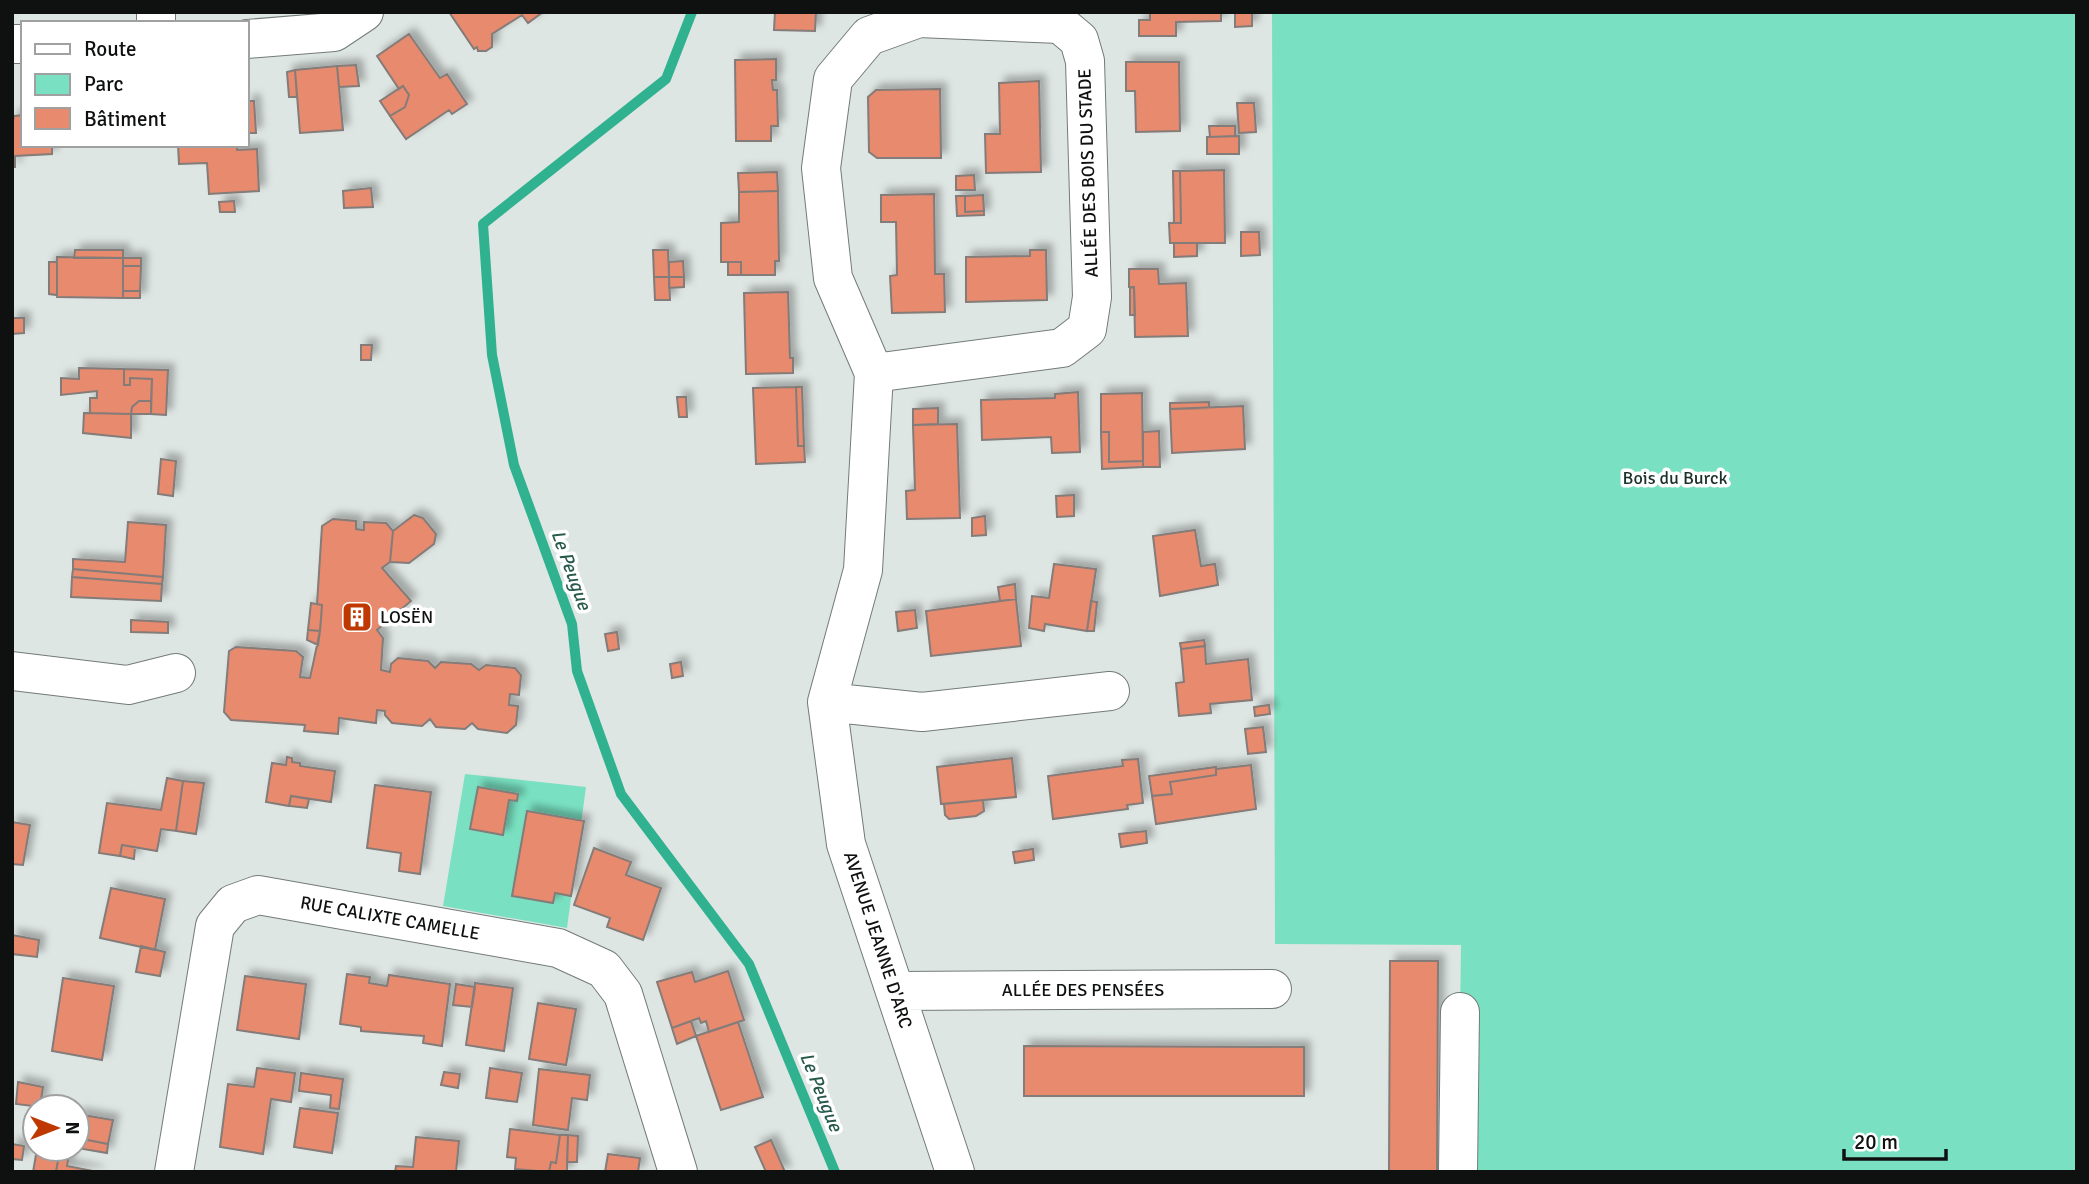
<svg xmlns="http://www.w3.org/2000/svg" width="2089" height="1184" font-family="Signika,sans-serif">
<defs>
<filter id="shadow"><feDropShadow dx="6" dy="-6" stdDeviation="3.5" flood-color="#0004"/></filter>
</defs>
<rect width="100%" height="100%" fill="#dee6e3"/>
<path fill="#79e1c1" d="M1272,12H2077V1172H1458L1461,945L1275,944Z
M465,774L586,787L567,928L443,906Z"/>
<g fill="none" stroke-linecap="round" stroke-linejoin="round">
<path stroke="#30b291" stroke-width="10" d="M692,12L666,79L483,224L492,355L514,465L572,624L577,671L621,794L749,964L835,1172"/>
</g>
<path fill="#e78a6e" stroke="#837b79" stroke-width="2" filter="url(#shadow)" d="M449,12H543L528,23L522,15L492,34V47L486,51H478L477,47L474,49Z
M775,12H816L815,31L774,30Z
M1150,12H1221V21L1176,22V36H1139V20H1150Z
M1235,12H1252V26L1235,27Z
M409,34L440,78L447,74L467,104L452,114L449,110L406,139L390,116L405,107L409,95L403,86L399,89L377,56Z
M776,59V80H772L773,90H777L778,126H771V141H736L735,60Z
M1126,62H1179L1180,131L1136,132L1135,91H1126Z
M356,65L359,86L339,87L337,66Z
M337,66L343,130L300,133L295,70Z
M295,70L297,97H289L287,72Z
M1039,81L1041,172L986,173L985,134H1000L999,83Z
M403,86L409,95L405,107L390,116L380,101Z
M940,89L941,158H877L869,152L868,97L876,90Z
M247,101H254L256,133H247Z
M1237,103H1254L1256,132L1239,133Z
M23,115V145H52V154L15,156V167H12V125L14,116Z
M1209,126H1235V136L1210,137Z
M1239,136V154H1207V137Z
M178,145H237V150L257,149L259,191L209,194L207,163L179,164Z
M1224,170L1225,243H1170L1169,223H1181L1180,171Z
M1173,171H1180L1181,223H1174Z
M777,172L778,191L739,192L738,173Z
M974,175L975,190H956V176Z
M371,188L373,207L344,208L343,191Z
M778,191L779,261H775V275H741V262H721V223L739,222V192Z
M934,194L935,274H944L945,312L892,313L890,276L897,275L896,222H881V195Z
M983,195L984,211L965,212V196Z
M956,196H965V212L984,211V215L957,216Z
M234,201L235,212H220L219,202Z
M1241,232H1259L1260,255L1241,256Z
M1174,243H1197V256L1174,257Z
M75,250H123V258H74Z
M653,250H668L669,277H654Z
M1030,250H1046L1047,300L966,302V257L1030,256Z
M57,257L123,258V298L57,297Z
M123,258H141V266H123Z
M683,261L684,277H669V262Z
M49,262H57V295L49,294Z
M728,262H741V275H728Z
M123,266H141L140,291H123Z
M1129,269H1158L1159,284L1186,283L1188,336L1135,337L1134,287H1129Z
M654,277H669L670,300H655Z
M669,277H684V287L669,288Z
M1134,287L1135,315H1130V288Z
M123,291H140V298H123Z
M788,292L790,358H793V373L746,374L744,293Z
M12,318H24V333L12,334Z
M361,345H372L371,360H361Z
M79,368L124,369V385H130V378L152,379L151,401H139L132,407L131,414L90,413V398H97V391L61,395V378L79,379Z
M124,369L168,370L166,415L151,414L152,379L130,378V385H124Z
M796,387H802L804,446H798Z
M796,387L798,446H804L805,462L756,464L753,388Z
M1078,392L1080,452L1052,453L1051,437L982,440L981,400L1055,398V394Z
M1142,393L1143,461L1109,462V432H1101V394Z
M677,397H686L687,417H679Z
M139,401H151V414H131L132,407Z
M1209,402V408L1170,409V403Z
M1243,406L1245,449L1172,453L1170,409Z
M938,408V424L913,425V409Z
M84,413L131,414V438L83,433Z
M957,424L960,518L907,519L906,491L915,490L913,425Z
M1159,431L1160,467H1143V432Z
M1101,432H1109V462L1143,461V467L1102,469Z
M161,459L176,461L173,496L158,494Z
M1074,495V516L1057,517L1056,496Z
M414,515L423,518L436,534L434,544L409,563L390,562L393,531Z
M985,516L986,535L972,536V518Z
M333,519L356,521V529L364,530V522L386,523L393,531L390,562L382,568L411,601L377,630L383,638L381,670L390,672L391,664L398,658L428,661L435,668L441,662L471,664L479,670L486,665L515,668L521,675L519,695L510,694L509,705L518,706L516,725L507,733L478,729L472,723L465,729L436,727L430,719L422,726L392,723L385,715V711L377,710L376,723L339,718L338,734L304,731L305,725L231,720L224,712L229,651L236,647L296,651L303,657L300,677L310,678L320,631L322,605L317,604L322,526Z
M128,522L166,525L163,577L73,569V559L125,562Z
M1195,530L1201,566L1215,564L1218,585L1160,596L1153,536Z
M1054,564L1096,569L1087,631L1045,624L1044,631L1029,628L1032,596L1049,598Z
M73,569L163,577L162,584L72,577Z
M72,577L162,584L161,601L71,597Z
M1015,584L1016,599L1000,601L998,587Z
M1016,599L1021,646L931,656L926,611Z
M1091,601L1097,602L1094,631H1087Z
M311,603L322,605L320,631L308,630Z
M915,610L917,628L898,631L896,612Z
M131,620L168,622V633L131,632Z
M308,630L320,631L318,645L307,640Z
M617,632L619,649L608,651L605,634Z
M1204,640L1205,646L1181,649L1180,643Z
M1205,646L1206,664L1248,659L1252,700L1210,704L1211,713L1179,716L1176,683L1184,682L1181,649Z
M681,662L683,676L672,678L670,664Z
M1269,705L1270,714L1255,716L1254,707Z
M1263,727L1266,752L1248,754L1245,729Z
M287,757L292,758V762L300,763V766L335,771L331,802L291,796L289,806L266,802L272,763L286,765Z
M1012,758L1016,797L941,804L937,767Z
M1138,759L1143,803L1127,805L1128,809L1053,819L1048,776L1123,766L1122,760Z
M1251,765L1256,809L1156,824L1152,796L1172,794L1170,782L1216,775V769Z
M1216,767V775L1170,782L1172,794L1152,796L1149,776Z
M167,778L183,781L176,831L161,829L157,851L122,845L120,856L99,853L107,803L161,810Z
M183,781L204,783L196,834L176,831Z
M375,785L431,792L420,874L399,871L401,853L367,848Z
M478,787L518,794L517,801L509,800L503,835L470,829Z
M291,796L309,799L307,808L289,806Z
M983,800L984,811L976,816L949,819L945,815L944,804Z
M527,811L584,821L571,896L555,893L553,903L512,896Z
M12,822L30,825L23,865L12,864Z
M1146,831L1147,843L1121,847L1119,834Z
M122,845L135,847L134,859L120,856Z
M594,848L631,862L626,875L661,888L643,940L607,927L610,918L574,905Z
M1033,849L1034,860L1015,863L1013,852Z
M111,888L165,899L155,950L100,938Z
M12,935L39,940L37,957L12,954Z
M141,946L165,952L160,976L136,972Z
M1390,961H1438L1437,1172H1389Z
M728,971L744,1020L709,1032L706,1021L701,1023L699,1018L672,1028L657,982L692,972L695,982Z
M347,974L370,977L369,983L387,986L389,975L450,984L442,1046L423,1043L424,1036L361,1031V1027L340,1024Z
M245,976L306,984L299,1039L237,1030Z
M63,978L114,986L102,1060L52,1051Z
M475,983L513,988L504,1051L466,1045Z
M456,984L475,987L472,1007L453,1005Z
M538,1003L576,1009L566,1065L529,1059Z
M691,1021L696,1036L677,1044L672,1028Z
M738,1022L763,1097L721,1110L696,1036Z
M1024,1046L1304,1047V1096H1024Z
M257,1068L295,1073L291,1102L271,1099L263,1154L220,1147L228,1084L254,1087Z
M490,1068L522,1073L517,1102L486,1098Z
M539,1069L590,1075L587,1100L572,1098L568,1130L533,1125Z
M444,1072L460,1074L458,1088L441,1085Z
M301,1073L343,1079L339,1109L330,1108L331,1095L299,1091Z
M18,1082L43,1087L40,1107L16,1104Z
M300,1108L338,1113L332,1153L294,1147Z
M77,1114L113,1120L108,1144L77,1138Z
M510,1129L560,1135L556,1163L551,1162L549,1172L515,1169L516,1158L507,1157Z
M560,1135H568L567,1172H549L551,1162L556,1163Z
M568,1135L578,1136L577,1162H567Z
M416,1137L459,1141L456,1172H395L396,1166L413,1167Z
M77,1138L108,1144L107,1153L77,1148Z
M771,1140L785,1172H766L755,1147Z
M12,1144L24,1146L22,1160L12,1159Z
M37,1149H60L56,1172H33Z
M60,1149H70L67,1166L98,1172H56Z
M608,1154L640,1158L638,1172H605Z"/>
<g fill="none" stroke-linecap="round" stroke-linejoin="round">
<g stroke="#737b78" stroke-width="40">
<path id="street" d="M156,12V23
M247,39L334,32L364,12
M12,44H23
M874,373L1062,348L1087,329L1092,297L1085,61L1079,40L1060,24L919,18L869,36L833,79L821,168L833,278L874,373L863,570L827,702L922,712L1110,691
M12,671L128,685L176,673
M827,702L846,844L955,1172
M895,991L1272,989
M174,1172L215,926L233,904L258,895L558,948L604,969L623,994L678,1172
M1458,1172L1460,1012"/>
</g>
<use href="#street" stroke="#fff" stroke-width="38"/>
</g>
<defs>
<g id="building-square" transform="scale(1.575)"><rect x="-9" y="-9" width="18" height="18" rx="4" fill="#bf3800" stroke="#fff"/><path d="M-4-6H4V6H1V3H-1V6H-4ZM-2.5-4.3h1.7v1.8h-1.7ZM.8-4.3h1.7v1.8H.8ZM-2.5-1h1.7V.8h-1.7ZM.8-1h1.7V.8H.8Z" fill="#fff"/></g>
</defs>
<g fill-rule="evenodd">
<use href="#building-square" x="357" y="617"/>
</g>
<g text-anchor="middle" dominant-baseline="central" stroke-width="7" stroke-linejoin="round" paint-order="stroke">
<g font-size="18" fill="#0f1110" stroke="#fff">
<text transform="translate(1088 173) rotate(-92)">ALLÉE DES BOIS DU STADE</text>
<text transform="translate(390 918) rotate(10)">RUE CALIXTE CAMELLE</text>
<text transform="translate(878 940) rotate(72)">AVENUE JEANNE D'ARC</text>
<text x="1083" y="990">ALLÉE DES PENSÉES</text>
</g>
<g font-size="18" fill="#1b3029" stroke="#fff">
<text x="1675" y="478">Bois du Burck</text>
</g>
<g font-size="18" fill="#0f1110" stroke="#fff" text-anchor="start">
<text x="380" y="617">LOSËN</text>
</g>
<g font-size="19" font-style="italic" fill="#27594b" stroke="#fff">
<text transform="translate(571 570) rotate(70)">Le Peugue</text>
<text transform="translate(821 1092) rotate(68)">Le Peugue</text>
</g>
</g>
<rect width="2089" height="1184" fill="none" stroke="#0f1110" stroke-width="28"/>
<rect x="21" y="21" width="228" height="126" fill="#ffffff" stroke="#9fa09f" stroke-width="2"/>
<rect x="35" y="44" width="35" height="10" fill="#ffffff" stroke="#9fa09f" stroke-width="2"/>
<text x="84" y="56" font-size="21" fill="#0f1110">Route</text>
<rect x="35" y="74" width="35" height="21" fill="#79e1c1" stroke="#9fa09f" stroke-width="2"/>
<text x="84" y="91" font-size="21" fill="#0f1110">Parc</text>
<rect x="35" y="108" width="35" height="21" fill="#e78a6e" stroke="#9fa09f" stroke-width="2"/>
<text x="84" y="126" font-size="21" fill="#0f1110">Bâtiment</text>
<g transform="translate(56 1128) rotate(90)"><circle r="33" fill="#ffffff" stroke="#9fa09f" stroke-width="2"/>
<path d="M0-5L12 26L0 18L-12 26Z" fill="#bf3800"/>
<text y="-10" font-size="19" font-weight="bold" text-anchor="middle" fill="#0f1110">N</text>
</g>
<path d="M1844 1149v10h102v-10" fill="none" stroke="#0f1110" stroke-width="3.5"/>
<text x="1854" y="1149" font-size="21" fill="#0f1110" stroke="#ffffff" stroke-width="5" paint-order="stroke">20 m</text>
</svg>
